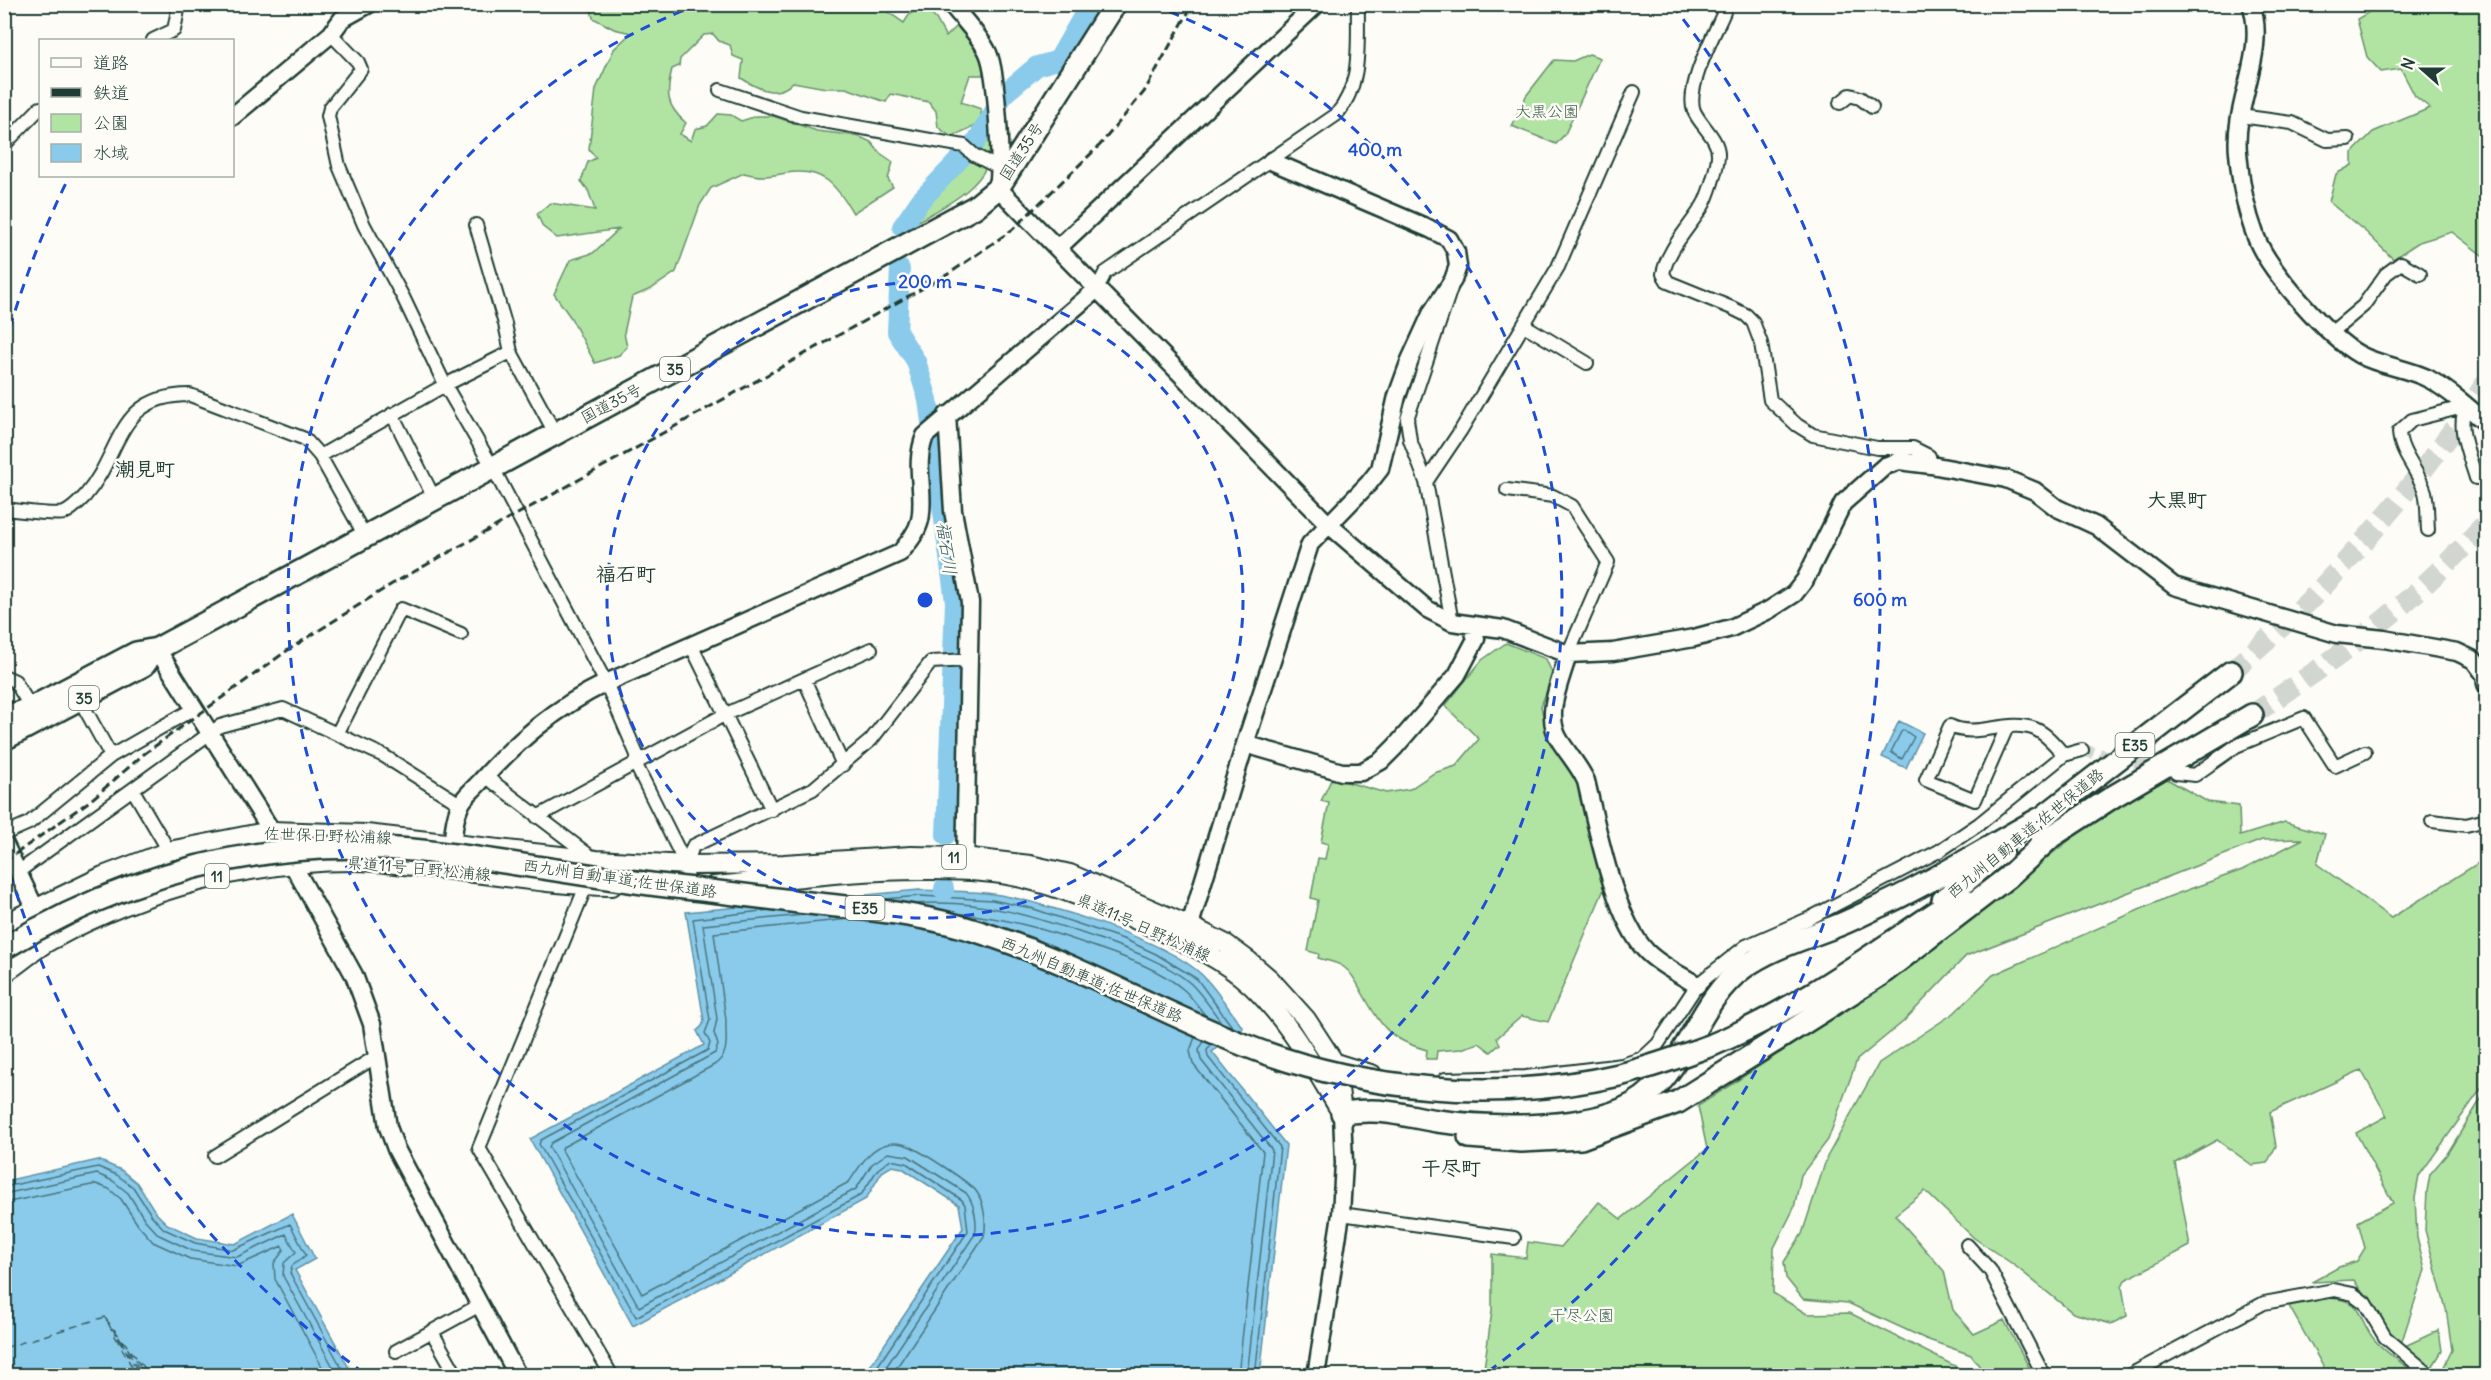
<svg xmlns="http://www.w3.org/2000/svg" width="2491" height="1380" font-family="Delius,'Klee One',sans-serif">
<rect width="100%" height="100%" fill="#fdfcf7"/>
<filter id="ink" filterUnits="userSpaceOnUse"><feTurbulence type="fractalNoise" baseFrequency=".0167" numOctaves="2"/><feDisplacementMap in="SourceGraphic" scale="12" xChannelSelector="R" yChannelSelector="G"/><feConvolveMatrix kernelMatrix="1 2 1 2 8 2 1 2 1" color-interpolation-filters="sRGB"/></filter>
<g filter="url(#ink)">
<path fill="#b1e3a3" stroke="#68906c" stroke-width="1.5" d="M647,4L652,7L661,4H852L856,8C877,0 887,12 904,23L909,15L922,6L936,19L946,37L958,25L984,54L983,75H970L961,102L981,109V123L951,137L938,127L936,111L929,102L891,94L886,102L846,88H826L793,82C777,99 758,89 741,78L743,60L733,56L730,45L719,41L713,34L704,35L680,59L679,66L672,69C666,94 666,106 686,123L680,134L691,141L695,129L707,126L718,114L731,115L741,121L757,116H773L817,131L858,136L871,142L880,153L893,162L888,179L893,187L853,213C836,185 823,167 786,173C768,176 762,178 744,173L711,188L700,205L676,272L651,289L632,297L624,333L627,347L619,355L595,363L571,318L554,294L570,260L593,253L619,229L557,238L543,227L537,214L550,203L595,210L588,190L581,181L588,162L596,158L589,149L596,89L614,49L631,33L614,29L593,18L590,6L591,5Z
M2381,5H2486V258L2452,232L2419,242L2393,259L2367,233L2329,202L2336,174L2352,165V153L2373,132L2430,108L2415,96L2401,69L2381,72L2367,57L2357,19Z
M1589,54L1600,58L1565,134L1556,144L1512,126L1526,96L1554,60L1573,61Z
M989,133C991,138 991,141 991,147C991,188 936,210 906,228L904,223Z
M1506,643L1546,659L1553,675L1541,706L1546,730L1574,768L1607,882L1548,1022L1522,1016L1497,1038L1500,1044L1491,1052L1479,1043L1461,1049L1437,1051L1436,1059H1426L1427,1050C1390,1040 1381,1027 1363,994C1358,985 1353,974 1345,968C1338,962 1327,961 1318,958L1319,954L1308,951L1318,900L1311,898L1318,858L1325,859L1328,844L1321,842L1329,803L1321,801L1332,778L1386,793L1410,789L1434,773L1456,766L1479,739L1445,706L1482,660Z
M2165,778L2208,802L2239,806L2240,836L2285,822L2325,834L2317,864L2391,918L2486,858V1082L2419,1176L2415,1198L2417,1238L2425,1270L2401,1344L2387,1332L2354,1280L2312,1282L2339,1267L2357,1261L2365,1248L2358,1222L2393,1203L2356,1133L2387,1116L2361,1070L2270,1112L2276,1146L2267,1163L2252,1165L2217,1140L2175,1163L2190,1246L2125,1280L2122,1286L2127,1316L2111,1324L2073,1313L2014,1265L1974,1238L1925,1191L1895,1215L1944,1271L1953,1310L1974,1334L2004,1320L2033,1375H1986L1971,1355L1926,1339L1848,1303L1803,1299L1786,1278L1784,1262L1802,1234L1827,1157L1879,1063L1954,1013L1993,975L2168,897L2242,870L2303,839L2262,840L1966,956L1903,1022L1857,1060L1828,1140L1801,1175L1794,1208L1774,1248L1773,1293L1807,1314L1850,1313L1961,1369L1964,1375L1483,1376L1492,1311V1254L1526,1258L1528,1242L1561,1247L1599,1202L1621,1219L1707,1149L1698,1106L1884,985L2094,821Z
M2486,1091V1375H2440L2452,1350L2446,1309L2425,1230L2427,1191L2430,1174L2447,1154Z
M2329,1298C2365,1300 2356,1317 2374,1339C2385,1353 2404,1364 2418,1375H2328L2289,1306Z
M2439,1330L2442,1351L2431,1369L2405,1346Z"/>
<path fill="#8acaeb" stroke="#5f92a2" stroke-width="1.5" d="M1899,721L1923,733L1906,768L1882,757Z
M919,890C944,891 968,891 993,894C1042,901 1165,940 1201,974C1217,989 1230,1011 1243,1028L1212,1052L1286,1145L1260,1375H864L963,1228L959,1205L902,1168L892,1166L882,1172L866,1199L633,1326L530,1139L704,1045L697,1031L702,1026L704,1021L686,912Z
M98,1160L121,1170L137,1183L156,1213L167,1224L197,1238L235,1244L292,1214L315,1259L295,1270L353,1375H5V1181Z"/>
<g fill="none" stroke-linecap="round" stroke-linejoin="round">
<path stroke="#4a757d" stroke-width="1.5" d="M1904,730L1914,737L1902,759L1891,752L1901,732Z
M885,899L920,896L992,900L1031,908L1126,940L1156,954L1197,979L1233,1028
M915,904C979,898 1040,918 1099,939C1130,950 1165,962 1190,983C1202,994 1212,1010 1222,1023
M770,910L693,919L710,1020L705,1033L710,1043L708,1050L541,1140L539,1144L636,1317L861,1195L878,1169L890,1160L906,1163L962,1200L965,1205L968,1231L871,1376
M961,914C1010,918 1053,932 1098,948C1127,958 1161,970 1184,990C1192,997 1198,1007 1205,1015
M804,915L703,925L717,1019L714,1033L718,1045L715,1053L551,1143L549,1147L639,1307L856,1189L872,1164L888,1153L908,1156L966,1193C974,1202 978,1223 975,1234L880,1376
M850,919L714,933L726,1020C725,1037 731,1054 714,1065L563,1147L562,1150L642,1294L849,1182C860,1167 868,1148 888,1144C895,1142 904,1144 911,1147C922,1152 969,1182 976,1191C984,1201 987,1224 984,1236L891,1376
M1195,1037L1190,1051L1193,1064L1263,1152L1238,1376
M1204,1041L1199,1050L1201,1060L1272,1150L1247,1376
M1212,1045L1207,1050L1208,1057L1280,1147L1255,1376
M4,1187L98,1167L117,1175L133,1187L152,1216L164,1229L195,1243L233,1250L290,1224L306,1255L292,1266L290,1273L346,1376
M4,1194L97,1174L113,1181L128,1193L145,1220L159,1235L193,1251L237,1257L286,1234L296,1252L284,1263L283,1276L338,1376
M4,1203L96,1184L109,1189L121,1199L138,1225L153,1242L190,1259L237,1266L282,1246L284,1250L274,1263L275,1279L327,1376"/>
<path stroke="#8acaeb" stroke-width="20" d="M902,227L920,201L976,142L1005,93L1037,66L1058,60L1090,4
M900,269L897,332L916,361L928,400L955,602L946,835
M944,891V888"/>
<path stroke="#3a6062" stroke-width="1.5" stroke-dasharray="8 6" stroke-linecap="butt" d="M105,1318L151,1376
M108,1323L137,1376
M112,1328L144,1376
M119,1337L148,1376
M118,1338L141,1376
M4,1348L105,1317"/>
<path stroke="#d1d6d0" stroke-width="12" stroke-dasharray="12 6" stroke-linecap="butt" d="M2082,750L2160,769"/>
<path stroke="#d1d6d0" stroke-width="21" stroke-dasharray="21 10" stroke-linecap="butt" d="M2231,672C2258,647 2287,623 2313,597C2377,530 2435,459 2486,383
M2252,715C2301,682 2352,648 2397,609C2429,582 2458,553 2486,523"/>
<g stroke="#1f3d34" stroke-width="16">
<path id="street" d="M1723,4L1724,12C1714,35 1685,88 1694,111C1700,125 1719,139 1718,155C1718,166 1708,198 1702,207C1689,228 1667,250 1663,274L1668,282L1732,308L1746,315L1753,322L1761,343L1770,400L1797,425L1813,435L1877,448H1913L1929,456L1931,465
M331,34L358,62L361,69L330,108L328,116L339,166L364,225L403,297L445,385L493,468L606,683L638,757L635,763L686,865
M153,40L174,30L178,10L176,4
M720,90L801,117L964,146L974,155L1001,169
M1840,103L1850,95L1860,98L1872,107
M2240,116L2292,123L2327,140L2348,139
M4,145L40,108
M476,225L505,324L511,352L555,433
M1451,288L1407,419L1410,440L1426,482L1452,622
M1097,289L1105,273L1336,115C1363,84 1357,44 1358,4
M1524,325L1587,363
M2332,332L2363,306L2386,274L2401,263L2420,274
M2467,406C2455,425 2470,457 2476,478
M392,414L434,498
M320,456L445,385L511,352
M1426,482L1461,430L1558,267L1634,92
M1507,490L1553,496L1572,506L1608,562L1568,654
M4,509C17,510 55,516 64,513C72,510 79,502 85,496C123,452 115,395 190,395L305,439L320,456L365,536
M2428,530C2427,518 2428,504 2425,492C2419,471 2400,454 2399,432L2412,420L2467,406
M691,645L772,810
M4,676L15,681L31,708
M804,679L843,765
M2007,727L1975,800L1926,780L1950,726C1976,739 2008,718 2035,729C2047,734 2056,746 2064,755
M337,734L401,609L461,634
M111,756L195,708
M2176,773L2195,775L2236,746L2304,718L2335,766L2365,752
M485,776L594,859
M133,790L169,851
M537,817L724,715L871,649
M2432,821L2466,825L2486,820
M4,834L29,823L111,756L80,700
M18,872L220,726L283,709L384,756L460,804
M586,886L479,1148L612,1376
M689,888L686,865L693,846L813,789L871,740L931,662L969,660
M1332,1059L1374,1072
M1445,1079L1526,1077L1622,1065L1643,1058L1658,1044L1697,985L1746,946L1808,919L1939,851L1979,824L2064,755L2082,750
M215,1156L377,1056
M1341,1214L1514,1238
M1967,1245L1990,1270L2044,1376
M432,1332L457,1376
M396,1351L480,1305
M2128,1376L2264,1303L2334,1290L2353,1294L2365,1303L2385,1337L2431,1376"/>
</g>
<g stroke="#1f3d34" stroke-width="21">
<path id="secondary" d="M951,4C962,18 981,37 988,53C997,73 1002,165 998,188L1328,524L1427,609L1452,622L1503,629L1568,654L1613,652L1694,638L1731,628L1769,610L1794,594L1805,580L1843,503L1885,466L1899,461L1931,465L2006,479L2035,491L2057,508L2096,526L2174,586L2337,634L2384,639L2457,652L2474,660L2485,675L2486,684
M2251,4C2268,52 2233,103 2238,152C2240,179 2246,211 2256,237C2268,270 2329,338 2360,355C2381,366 2407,368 2429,379C2450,391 2468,407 2486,423
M232,117L331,34L342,19L369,4
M1058,248L1317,4
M947,415L953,511L970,602L965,869
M157,649L293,865L354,975L372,1024L388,1127L396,1149L518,1376
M1568,654C1561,681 1543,715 1560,741C1569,755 1579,766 1586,781C1597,827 1614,918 1647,952C1661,966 1681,975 1697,985
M1245,744L1342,772H1361L1381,761L1395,747L1457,675L1476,639L1472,625
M4,843L35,908
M452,856C453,840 453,821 460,806C463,797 474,789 480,782C517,741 556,707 606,683L900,553C908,543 917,533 920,520C926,491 913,466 925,436L1097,289
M1186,938L1245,744L1310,544L1369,483L1380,469L1397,396L1410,360L1432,312L1453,280L1458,266L1456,252L1449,239L1430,229L1271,161
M1316,1376L1341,1214L1344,1163L1342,1113"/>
</g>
<g stroke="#1f3d34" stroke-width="22">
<path id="primary" d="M714,886C787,879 859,869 932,870C962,870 993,871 1022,878C1063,888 1103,905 1141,922C1180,940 1219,956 1251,985C1288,1020 1312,1064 1338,1107
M4,924L103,876L169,851L270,831L366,834L596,860L686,865L784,864L911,856L963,857L1030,865L1070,874L1190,926L1226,944L1249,961L1270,979L1306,1019L1332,1059L1338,1080L1342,1113
M4,973C21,963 35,948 53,939C144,889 249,861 354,861C370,861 387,863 404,865C473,871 543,885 612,886"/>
</g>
<g stroke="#1f3d34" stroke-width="26">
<path id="highway" d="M4,718L31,708L136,653L157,649L975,207L998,188L1115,4
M4,739L144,665L147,661
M2030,827L2231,672
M2040,844L2114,796L2252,715
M1943,900L2002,851
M1712,1045C1803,1007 1879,949 1961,896
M1342,1113C1351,1112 1360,1111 1369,1111C1391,1110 1415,1118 1437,1121C1489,1128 1572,1130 1621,1110C1686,1084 1691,1006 1743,968C1770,948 1804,939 1834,927C1850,921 1865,913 1880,906C1935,881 1986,848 2039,819
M1469,1137L1521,1141L1581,1138L1678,1102L1880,975L2008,877L2051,837"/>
</g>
<use href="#street" stroke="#fdfcf7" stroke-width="12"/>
<use href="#secondary" stroke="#fdfcf7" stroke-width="16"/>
<use href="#primary" stroke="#fdfcf7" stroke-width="18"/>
<use href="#highway" stroke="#fdfcf7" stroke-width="21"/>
<path stroke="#1f3d34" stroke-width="3" stroke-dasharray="9 4.5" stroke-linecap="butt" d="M4,862L91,800L144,754L288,650L392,584L950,273L1012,230L1100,145L1144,92L1193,4"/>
<g stroke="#1f3d34" stroke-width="26" stroke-linecap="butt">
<path id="highway-bridge" d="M4,948C129,873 266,837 412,850C494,858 576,875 658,885C705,890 752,896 799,902C855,908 911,912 966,928C1063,956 1150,1008 1244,1045C1361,1091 1496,1103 1619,1075C1651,1067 1682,1056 1712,1045"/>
</g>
<use href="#highway-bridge" stroke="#fdfcf7" stroke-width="21"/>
</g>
</g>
<g fill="none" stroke="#1d4ed8" stroke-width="3" stroke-dasharray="10 8">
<circle cx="925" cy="600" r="318"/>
<path d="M1153 5A637 637 0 1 1 697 5"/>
<path d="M364 1373A955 955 0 0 1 5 855M5 345A955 955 0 0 1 67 181M1672 5A955 955 0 0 1 1486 1373"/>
</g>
<g text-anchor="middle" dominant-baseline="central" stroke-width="5" stroke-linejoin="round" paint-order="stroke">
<g fill="#fdfcf7" stroke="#62766e" stroke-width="1.5">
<rect x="660" y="357" width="30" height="24" rx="4.5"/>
<rect x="69" y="686" width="30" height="24" rx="4.5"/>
<rect x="2115.5" y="733" width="39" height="24" rx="4.5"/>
<rect x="942" y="845" width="24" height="24" rx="4.5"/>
<rect x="205" y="864" width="24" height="24" rx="4.5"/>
<rect x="845.5" y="896" width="39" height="24" rx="4.5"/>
</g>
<g font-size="15" font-weight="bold" fill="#1f3d34">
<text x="675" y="369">35</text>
<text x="84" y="698">35</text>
<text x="2135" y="745">E35</text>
<text x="954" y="857">11</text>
<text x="217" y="876">11</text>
<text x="865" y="908">E35</text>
</g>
<g font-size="16" fill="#3c5e4a" stroke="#fdfcf7">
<text x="1547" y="111">大黒公園</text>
<text x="1582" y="1315">干尽公園</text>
</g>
<g font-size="16" fill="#1f3d34" stroke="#fdfcf7">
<text transform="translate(1021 151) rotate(-57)">国道35号</text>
<text transform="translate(611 403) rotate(-28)">国道35号</text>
<text transform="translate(2025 833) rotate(-39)">西九州自動車道;佐世保道路</text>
<text transform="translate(328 835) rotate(2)">佐世保日野松浦線</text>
<text transform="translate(419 868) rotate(5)">県道11号 日野松浦線</text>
<text transform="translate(620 878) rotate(8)">西九州自動車道;佐世保道路</text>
<text transform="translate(1144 927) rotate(24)">県道11号 日野松浦線</text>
<text transform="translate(1092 979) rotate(23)">西九州自動車道;佐世保道路</text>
</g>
<g font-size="18" font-style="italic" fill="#3a6062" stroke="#fdfcf7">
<text transform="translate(947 548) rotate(82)">福石川</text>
</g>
<g font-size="20" font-weight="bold" fill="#1f3d34" stroke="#fdfcf7">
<text x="145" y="468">潮見町</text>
<text x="2177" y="499">大黒町</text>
<text x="626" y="573">福石町</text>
<text x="1451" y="1167">干尽町</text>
</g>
</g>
<circle cx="925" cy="600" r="9" fill="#1d4ed8" stroke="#fdfcf7" stroke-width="3"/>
<g font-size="18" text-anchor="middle" font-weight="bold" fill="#1d4ed8" stroke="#fdfcf7" stroke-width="5" stroke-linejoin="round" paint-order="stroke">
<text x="1375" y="156">400 m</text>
<text x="925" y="288">200 m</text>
<text x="1880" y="606">600 m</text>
</g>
<rect width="2491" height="1380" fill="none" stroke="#fdfcf7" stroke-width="24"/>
<rect x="12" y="12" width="2467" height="1356" fill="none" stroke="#1f3d34" stroke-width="2" filter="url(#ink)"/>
<rect x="39" y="39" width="195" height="138" fill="#fdfcf7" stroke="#a4b0a9" stroke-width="1.5"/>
<rect x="51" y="58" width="30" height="9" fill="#fdfcf7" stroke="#a4b0a9" stroke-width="1.5"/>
<text x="93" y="69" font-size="18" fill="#1f3d34">道路</text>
<rect x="51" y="88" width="30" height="9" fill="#1f3d34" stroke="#a4b0a9" stroke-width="1.5"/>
<text x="93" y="99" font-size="18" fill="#1f3d34">鉄道</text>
<rect x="51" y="114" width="30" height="18" fill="#b1e3a3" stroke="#a4b0a9" stroke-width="1.5"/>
<text x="93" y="129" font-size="18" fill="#1f3d34">公園</text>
<rect x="51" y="144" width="30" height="18" fill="#8acaeb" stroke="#a4b0a9" stroke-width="1.5"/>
<text x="93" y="159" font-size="18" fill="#1f3d34">水域</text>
<g transform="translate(2422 69) rotate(291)" stroke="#fdfcf7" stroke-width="4.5" paint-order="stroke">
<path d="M0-4.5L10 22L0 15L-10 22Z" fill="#1f3d34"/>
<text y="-9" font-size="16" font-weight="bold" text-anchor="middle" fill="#1f3d34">N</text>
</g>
</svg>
